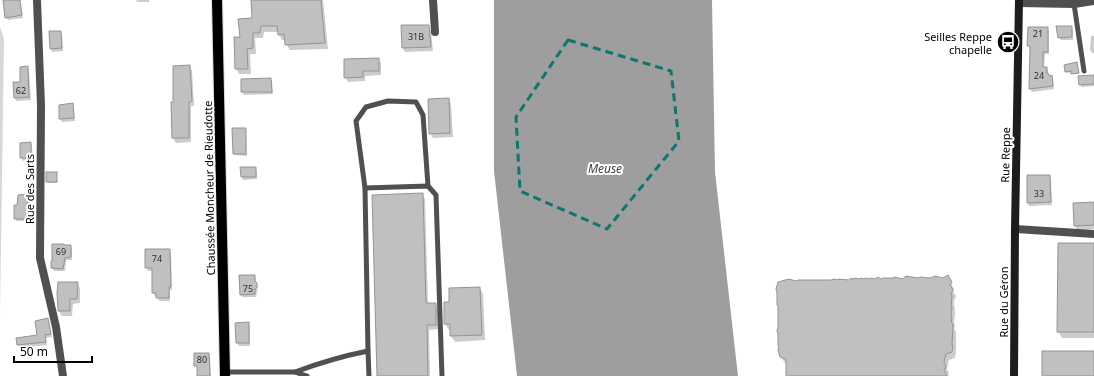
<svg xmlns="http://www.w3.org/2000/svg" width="1094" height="376" viewBox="0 0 1094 376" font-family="'Noto Sans',sans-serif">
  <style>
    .green { fill: #d7d7d7 }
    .water { fill: #9e9e9e }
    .shadow { fill: #0003 }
    .building { fill: #c0c0c0; stroke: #949494 }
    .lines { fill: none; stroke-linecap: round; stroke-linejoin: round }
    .primary-casing { stroke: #dbdbdb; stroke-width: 12 }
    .service { stroke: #505050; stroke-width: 5 }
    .minor { stroke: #505050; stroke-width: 8 }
    .secondary { stroke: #1d1d1d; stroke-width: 8 }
    .primary { stroke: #000; stroke-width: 10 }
    .marked { fill: none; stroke: #0f766e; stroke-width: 3; stroke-dasharray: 8 5; stroke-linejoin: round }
    .labels { text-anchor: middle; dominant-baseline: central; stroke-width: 4; stroke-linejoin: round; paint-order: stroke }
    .number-label { font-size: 9px; fill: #303030 }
    .poi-label { font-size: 11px; fill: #000; stroke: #fff; text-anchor: end }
    .street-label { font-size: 11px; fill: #000; stroke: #fff }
    .water-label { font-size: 12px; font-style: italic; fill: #3f3f3f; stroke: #fff }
  </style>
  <rect width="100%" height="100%" fill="#fff"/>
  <path class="green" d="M 0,27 L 4,39 L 0,315 Z"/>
  <path class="water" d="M 494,0 L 712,0 L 715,172 L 738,376 L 517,376 L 494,171 Z"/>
  <g class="shadow">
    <path d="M 4,0 L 20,0 L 23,18 L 8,20 L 6,17 Z"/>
    <path d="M 136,0 L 149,0 L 149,2 L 137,2 Z"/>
    <path d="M 252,0 L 323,0 L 328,49 L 290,50 L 286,44 L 286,40 L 282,40 L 279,35 L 279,32 L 264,32 L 263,38 L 255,38 L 256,54 L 250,54 L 251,74 L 239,74 L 236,68 L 241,38 L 253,19 Z"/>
    <path d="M 428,26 L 431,31 L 433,51 L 405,52 L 403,48 Z"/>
    <path d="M 1071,27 L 1073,30 L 1073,40 L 1061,40 L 1059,37 Z"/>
    <path d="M 1047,28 L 1049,31 L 1049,54 L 1045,54 L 1044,68 L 1047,68 L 1048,71 L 1048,74 L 1049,76 L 1051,76 L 1053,79 L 1054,89 L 1032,92 L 1030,89 L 1031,49 L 1028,46 Z"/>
    <path d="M 60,32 L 62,35 L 63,51 L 52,52 L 51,49 Z"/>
    <path d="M 1091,36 L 1094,36 L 1094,53 L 1092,53 L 1090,50 Z"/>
    <path d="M 378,59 L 381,63 L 381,75 L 365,76 L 365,81 L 348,82 L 345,77 Z"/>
    <path d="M 1077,64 L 1079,74 L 1073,74 L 1072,72 L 1067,73 L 1066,72 Z"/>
    <path d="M 190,66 L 192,71 L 194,106 L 191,106 L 191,142 L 176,143 L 173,138 L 172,103 L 174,102 Z"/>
    <path d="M 27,67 L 29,70 L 31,100 L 16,101 L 15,98 Z"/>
    <path d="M 1094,76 L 1094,86 L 1082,87 L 1080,84 Z"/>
    <path d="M 271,79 L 272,82 L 273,94 L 244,95 L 242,92 L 242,80 Z"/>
    <path d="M 449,99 L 451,104 L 453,137 L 433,138 L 430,133 Z"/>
    <path d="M 73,104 L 74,107 L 75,121 L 62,122 L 60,119 Z"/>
    <path d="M 245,129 L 246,130 L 247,156 L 235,155 L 234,154 Z"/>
    <path d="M 31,143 L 32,146 L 33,160 L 23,161 L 21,158 Z"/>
    <path d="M 255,168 L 257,171 L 257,179 L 243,180 L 242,177 Z"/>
    <path d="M 47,173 L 56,173 L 57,183 L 48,183 Z"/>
    <path d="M 1050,176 L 1051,179 L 1052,205 L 1029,206 L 1028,203 Z"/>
    <path d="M 422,194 L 425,199 L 428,304 L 435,304 L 438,308 L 438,329 L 429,330 L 430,376 L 378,376 Z"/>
    <path d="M 28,195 L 29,197 L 29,221 L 17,221 L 15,219 L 18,206 Z"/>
    <path d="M 1094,203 L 1094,229 L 1077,230 L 1075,226 Z"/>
    <path d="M 1094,244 L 1094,338 L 1062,338 L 1058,331 Z"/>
    <path d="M 71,246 L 72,249 L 72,260 L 66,260 L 65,271 L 54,271 L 52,268 Z"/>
    <path d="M 169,250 L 171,253 L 172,290 L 170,290 L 170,301 L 159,301 L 157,296 L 155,296 L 153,293 L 153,271 L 148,271 L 146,268 Z"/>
    <path d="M 254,276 L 256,279 L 256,284 L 258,287 L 256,297 L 242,297 L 241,294 Z"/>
    <path d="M 948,277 L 954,289 L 953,292 L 956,296 L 954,301 L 955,314 L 954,323 L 955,326 L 954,329 L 956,332 L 956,352 L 955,358 L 949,360 L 947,369 L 949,373 L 948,376 L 787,376 L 787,364 L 785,363 L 781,357 L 796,282 L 943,279 Z"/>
    <path d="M 77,283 L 80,288 L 80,303 L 73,304 L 72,316 L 62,316 L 59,311 L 58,293 Z"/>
    <path d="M 480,288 L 483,294 L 485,340 L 455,342 L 451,336 L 451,330 L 449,330 L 445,324 L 450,303 Z"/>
    <path d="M 48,319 L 49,322 L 52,337 L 46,338 L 47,345 L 20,348 L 18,345 L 38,336 Z"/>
    <path d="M 248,323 L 250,326 L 250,346 L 239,346 L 237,343 Z"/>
    <path d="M 209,354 L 210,356 L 211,376 L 198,376 L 198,368 L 195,365 Z"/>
  </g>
  <g class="building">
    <path d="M 3,0 L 20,0 L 22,15 L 5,18 Z"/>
    <path d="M 251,0 L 321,0 L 325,43 L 285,45 L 284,34 L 278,35 L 277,26 L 261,26 L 260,33 L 253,33 L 253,48 L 247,49 L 248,69 L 235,69 L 234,37 L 240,37 L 238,19 L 252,18 Z"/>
    <path d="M 401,25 L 429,25 L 431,47 L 402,48 Z"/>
    <path d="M 1056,26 L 1072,26 L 1072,37 L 1058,38 Z"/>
    <path d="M 1028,27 L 1048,27 L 1048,52 L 1043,52 L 1043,67 L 1047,67 L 1047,73 L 1048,73 L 1049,76 L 1052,75 L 1053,86 L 1029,89 L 1030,46 L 1027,46 Z"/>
    <path d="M 49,31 L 61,31 L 62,48 L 50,49 Z"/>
    <path d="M 379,58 L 379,71 L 363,71 L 363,77 L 344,78 L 344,59 Z"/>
    <path d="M 1077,62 L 1079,73 L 1071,74 L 1071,71 L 1065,72 L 1064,65 Z"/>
    <path d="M 190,65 L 192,101 L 189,102 L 189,138 L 172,138 L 171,102 L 173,102 L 173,66 Z"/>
    <path d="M 28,66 L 29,97 L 14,98 L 13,82 L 20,82 L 20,67 Z"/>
    <path d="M 1094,75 L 1094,84 L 1079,85 L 1078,76 Z"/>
    <path d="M 271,78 L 272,92 L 241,92 L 241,79 Z"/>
    <path d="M 449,98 L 450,133 L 429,134 L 428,99 Z"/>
    <path d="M 73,103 L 74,118 L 59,119 L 59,105 Z"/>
    <path d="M 232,128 L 246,128 L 246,154 L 233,154 Z"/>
    <path d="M 31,142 L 31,158 L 20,158 L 20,143 Z"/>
    <path d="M 240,167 L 256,167 L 256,177 L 241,177 Z"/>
    <rect x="46" y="172" width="11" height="10"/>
    <path d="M 1027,175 L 1050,175 L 1051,202 L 1027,203 Z"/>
    <path d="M 423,193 L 426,303 L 436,303 L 436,325 L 427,325 L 428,376 L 377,376 L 372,195 Z"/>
    <path d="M 28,194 L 28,219 L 14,219 L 14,205 L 17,205 L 18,195 Z"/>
    <path d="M 1094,202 L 1094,225 L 1074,226 L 1073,203 Z"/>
    <path d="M 1058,243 L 1094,243 L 1094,332 L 1057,332 Z"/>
    <path d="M 52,244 L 64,244 L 65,245 L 71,245 L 71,257 L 65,258 L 63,269 L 51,268 L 51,261 L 52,261 Z"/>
    <path d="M 145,249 L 170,249 L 171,287 L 169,287 L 169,298 L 156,298 L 156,293 L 152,293 L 152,268 L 145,268 Z"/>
    <path d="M 239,275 L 255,275 L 255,281 L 257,283 L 257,287 L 255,289 L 255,294 L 240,295 Z"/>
    <path d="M 948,275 L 952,282 L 950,285 L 953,290 L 951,294 L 952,296 L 951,307 L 952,307 L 951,316 L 952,319 L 951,322 L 953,324 L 952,345 L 953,345 L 952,352 L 946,354 L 944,362 L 946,366 L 944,370 L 947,376 L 786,376 L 786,359 L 780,357 L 778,350 L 779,347 L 778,346 L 778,334 L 777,331 L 778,327 L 778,306 L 777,305 L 777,293 L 776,289 L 778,282 L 789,279 L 796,281 L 798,280 L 831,280 L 834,279 L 837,280 L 838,279 L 849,280 L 851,278 L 853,279 L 856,278 L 859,279 L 862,278 L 864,279 L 866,278 L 869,279 L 871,278 L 875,279 L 878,277 L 881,279 L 883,278 L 894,278 L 894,277 L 903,279 L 906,276 L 918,278 L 920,277 L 930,278 L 935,276 L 943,278 Z"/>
    <path d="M 58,282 L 78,282 L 77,299 L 70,299 L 70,311 L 58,311 L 57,293 Z"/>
    <path d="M 480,287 L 482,335 L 450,336 L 450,324 L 444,324 L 444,302 L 449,302 L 449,288 Z"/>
    <path d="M 48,318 L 51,334 L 45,335 L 46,342 L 17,345 L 16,338 L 37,335 L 35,321 Z"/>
    <path d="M 249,322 L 249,343 L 236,343 L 235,323 Z"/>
    <rect x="1042" y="351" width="52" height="25"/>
    <path d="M 194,353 L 209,353 L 210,376 L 197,376 L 197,366 L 194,366 Z"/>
  </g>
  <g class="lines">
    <g class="primary-casing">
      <path id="primary" d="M 217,0 L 225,376"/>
    </g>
    <g class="service">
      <path d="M 1074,4 L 1084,71"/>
      <path d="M 365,188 L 356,121 L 366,107 L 388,101 L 416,102 L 423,115 L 428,186"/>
      <path d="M 368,351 L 365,188 L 428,186 L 436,195 L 442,376"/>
      <path d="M 225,372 L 295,372 L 307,376"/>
      <path d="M 295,372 C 319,363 343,356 368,351 L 369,376"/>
    </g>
    <g class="minor">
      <path d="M 37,0 L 41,105 L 40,258 L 56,327 L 63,376"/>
      <path d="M 433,0 L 435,32"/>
      <path d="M 1019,3 L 1074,4 L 1094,1"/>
      <path d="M 1015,229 L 1094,234"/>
    </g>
    <path class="secondary" d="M 1014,376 L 1015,229 L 1019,0"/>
    <use href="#primary" class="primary"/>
  </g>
  <path class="marked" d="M 568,40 L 671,71 L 679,141 L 607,229 L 520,191 L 516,117 Z"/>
  <defs>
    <g id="bus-disc" transform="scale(1.15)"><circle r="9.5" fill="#000" stroke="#fff"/><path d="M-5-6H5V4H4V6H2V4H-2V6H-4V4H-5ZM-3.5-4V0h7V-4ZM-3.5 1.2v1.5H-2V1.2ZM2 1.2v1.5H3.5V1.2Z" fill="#fff"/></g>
  </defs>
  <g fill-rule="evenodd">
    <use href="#bus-disc" x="1008" y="42"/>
  </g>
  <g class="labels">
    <g class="number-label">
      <text x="1038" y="33">21</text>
      <text x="416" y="36">31B</text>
      <text x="1039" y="75">24</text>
      <text x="21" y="90">62</text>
      <text x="1039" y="193">33</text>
      <text x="61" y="251">69</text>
      <text x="157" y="258">74</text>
      <text x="248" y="288">75</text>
      <text x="202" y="359">80</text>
    </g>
    <g class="poi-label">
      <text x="992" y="36">Seilles Reppe<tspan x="992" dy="13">chapelle</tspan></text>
    </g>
    <g class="street-label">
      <text transform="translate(1005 155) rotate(-89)">Rue Reppe</text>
      <text transform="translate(209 188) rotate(-91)">Chaussée Moncheur de Rieudotte</text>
      <text transform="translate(29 189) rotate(-90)">Rue des Sarts</text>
      <text transform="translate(1003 302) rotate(-90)">Rue du Géron</text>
    </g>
    <g class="water-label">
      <text x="605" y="168">Meuse</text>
    </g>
  </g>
  <path d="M14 356v6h78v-6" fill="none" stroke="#000000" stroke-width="2"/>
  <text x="20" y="356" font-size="12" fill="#000000" stroke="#ffffff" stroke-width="3" paint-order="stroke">50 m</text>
</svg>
